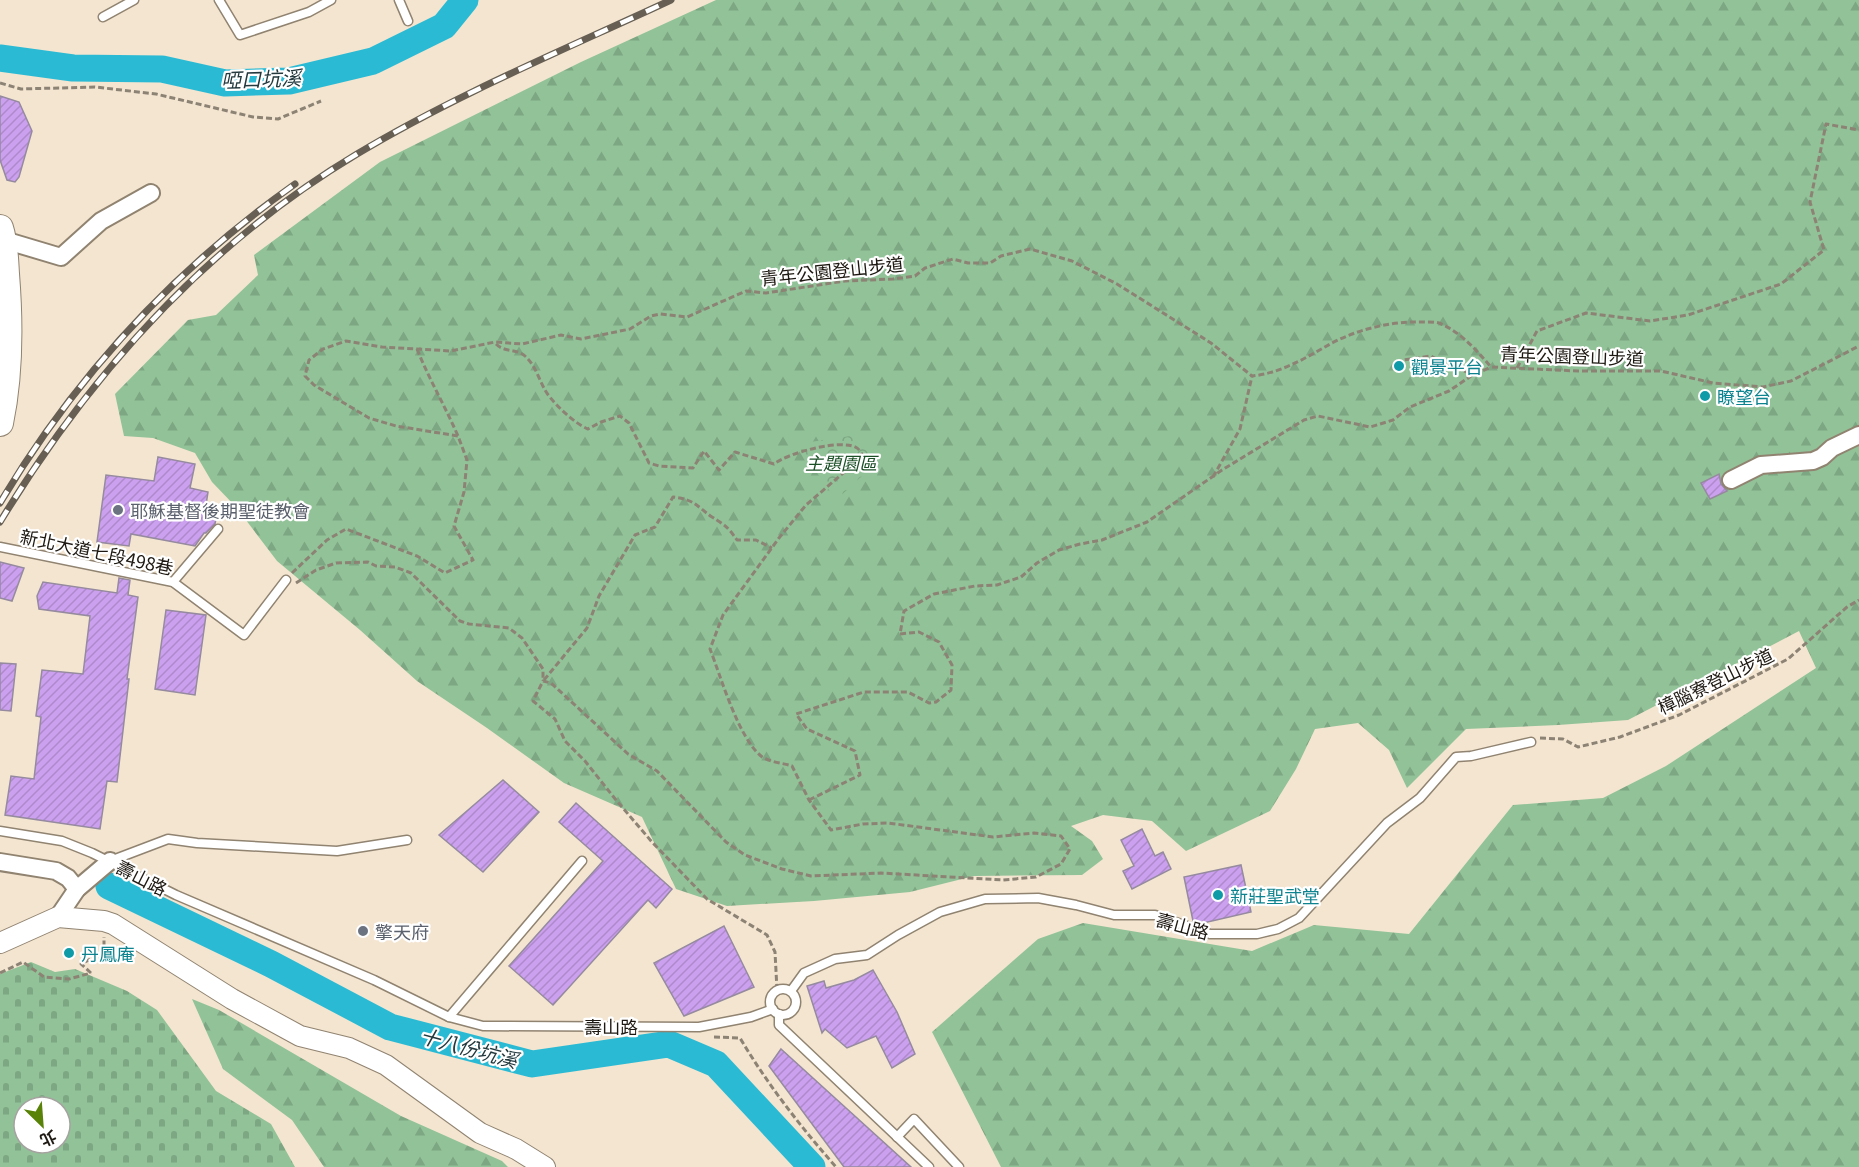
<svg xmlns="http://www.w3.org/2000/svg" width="1859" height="1167" viewBox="0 0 1859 1167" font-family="Georgia,'Noto Sans TC',serif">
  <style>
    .forest { fill: url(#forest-firs) }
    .cemetery { fill: url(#cemetery-stones); fill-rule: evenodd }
    .park { fill: url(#park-crowns) }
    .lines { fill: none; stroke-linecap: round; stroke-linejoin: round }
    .river { stroke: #2bbad4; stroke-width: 27 }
    .building { fill: url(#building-hatch); stroke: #958a9e; stroke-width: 1.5 }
    .service-casing { stroke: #908370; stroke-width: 11 }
    .minor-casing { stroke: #908370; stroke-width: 20 }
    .tertiary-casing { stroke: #908370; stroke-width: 22 }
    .primary-casing { stroke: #908370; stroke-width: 28 }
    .path { stroke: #8d8375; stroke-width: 3; stroke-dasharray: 6 3; stroke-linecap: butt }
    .service { stroke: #fff; stroke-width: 8 }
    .minor { stroke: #fff; stroke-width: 16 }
    .tertiary { stroke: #fff; stroke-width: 20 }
    .primary { stroke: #fff; stroke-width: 26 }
    .rail-casing { stroke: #675f53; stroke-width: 7 }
    .rail { stroke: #fff; stroke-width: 4.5; stroke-dasharray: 14; stroke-linecap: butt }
    .culture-dot { fill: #0f9aa8; stroke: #fff; stroke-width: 2 }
    .worship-dot { fill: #6b7280; stroke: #fff; stroke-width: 2 }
    .labels { text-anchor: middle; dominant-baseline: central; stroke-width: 4.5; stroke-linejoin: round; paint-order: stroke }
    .street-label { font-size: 18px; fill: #1d1811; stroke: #fff }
    .culture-label { font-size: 18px; fill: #0d838f; stroke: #fff; text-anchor: start }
    .park-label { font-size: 18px; font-style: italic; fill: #1b5027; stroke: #fff }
    .worship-label { font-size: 18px; fill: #5b616d; stroke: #fff; text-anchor: start }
    .water-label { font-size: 20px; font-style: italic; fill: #23393e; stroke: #fff }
  </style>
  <defs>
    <pattern id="forest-firs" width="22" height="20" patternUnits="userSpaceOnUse" patternTransform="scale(1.5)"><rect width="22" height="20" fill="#92c298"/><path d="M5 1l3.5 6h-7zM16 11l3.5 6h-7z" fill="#7da682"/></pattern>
    <pattern id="cemetery-stones" width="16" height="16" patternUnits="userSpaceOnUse" patternTransform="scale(1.5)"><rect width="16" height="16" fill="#92c298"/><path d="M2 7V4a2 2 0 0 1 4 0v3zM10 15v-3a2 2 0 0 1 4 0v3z" fill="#7da682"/></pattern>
    <pattern id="park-crowns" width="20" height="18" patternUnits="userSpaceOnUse" patternTransform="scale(1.5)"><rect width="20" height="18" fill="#92c298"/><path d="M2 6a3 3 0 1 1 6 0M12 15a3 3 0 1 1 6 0" fill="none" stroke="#7da682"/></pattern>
    <pattern id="building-hatch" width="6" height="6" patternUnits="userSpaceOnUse" patternTransform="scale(1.5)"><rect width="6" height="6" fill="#cba0ef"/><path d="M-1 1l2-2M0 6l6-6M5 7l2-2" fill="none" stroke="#ae89cc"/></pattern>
  </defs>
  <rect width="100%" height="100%" fill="#f3e5d0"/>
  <g class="forest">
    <path d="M 716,0 L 1859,0 L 1859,1167 L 1001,1167 L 932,1032 L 1038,939 L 1083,923 L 1252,951 L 1314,925 L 1409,934 L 1513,805 L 1603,798 L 1666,766 L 1816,668 L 1799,631 L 1628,720 L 1558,725 L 1466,729 L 1407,788 L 1389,750 L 1358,723 L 1315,729 L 1296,769 L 1270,811 L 1186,851 L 1152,821 L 1103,815 L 1071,826 L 1092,841 L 1103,859 L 1082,875 L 974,876 L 910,892 L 814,901 L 727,906 L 676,889 L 642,817 L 564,783 L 487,728 L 417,681 L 360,630 L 277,561 L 236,507 L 212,482 L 195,453 L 153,438 L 124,436 L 115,394 L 188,320 L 216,315 L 258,275 L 254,255 L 380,162 L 581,62 Z"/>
    <path d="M 192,999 L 219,1010 L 401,1116 L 502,1161 L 508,1167 L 324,1167 L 292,1120 L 223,1069 Z"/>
  </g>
  <path class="cemetery" d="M 31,962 L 55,972 L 75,969 L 127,991 L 157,1010 L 216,1091 L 271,1124 L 295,1167 L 0,1167 L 0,974 ZM 24,1107 L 60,1107 L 60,1143 L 24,1143 Z"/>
  <path class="park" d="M 857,435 L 876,463 L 836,500 L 797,444 Z"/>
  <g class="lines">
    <g class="river">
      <path d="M 0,58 L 73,68 L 162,69 L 225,83 L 289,81 L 373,61 L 444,26 L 465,0"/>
      <path d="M 109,886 L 271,964 L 390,1027 L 532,1064 L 669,1044 L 716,1064 L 812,1167"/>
    </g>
  </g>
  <g class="building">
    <path d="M 0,96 L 19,102 L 32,131 L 19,177 L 15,182 L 7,180 L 0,160 Z"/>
    <path d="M 158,457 L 195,464 L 190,488 L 208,492 L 205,511 L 217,513 L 215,524 L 206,533 L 204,533 L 195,546 L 131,534 L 129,546 L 97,542 L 106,475 L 154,481 Z"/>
    <path d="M 1719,474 L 1721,484 L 1727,491 L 1710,499 L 1701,483 Z"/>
    <path d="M 0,562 L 24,568 L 12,601 L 0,598 Z"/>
    <path d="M 119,578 L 130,580 L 128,595 L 138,597 L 127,679 L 129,679 L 117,782 L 107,781 L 100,829 L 5,815 L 11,776 L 34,779 L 41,717 L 36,716 L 42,670 L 83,674 L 90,616 L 39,609 L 37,596 L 43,582 L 117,593 Z"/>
    <path d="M 166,610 L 206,615 L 195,695 L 155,689 Z"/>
    <path d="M 0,663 L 16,664 L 11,711 L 0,710 Z"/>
    <path d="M 503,780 L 539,812 L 483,872 L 439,835 Z"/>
    <path d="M 576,803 L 672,889 L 656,908 L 648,900 L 553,1005 L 509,966 L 603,861 L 559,822 Z"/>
    <path d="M 1142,829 L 1155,856 L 1163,852 L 1171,869 L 1132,889 L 1123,871 L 1134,866 L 1121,840 Z"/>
    <path d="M 1241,865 L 1251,912 L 1199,924 L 1193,921 L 1184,877 Z"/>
    <path d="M 724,926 L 754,987 L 684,1016 L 654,963 Z"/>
    <path d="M 873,970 L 897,1012 L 915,1054 L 892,1068 L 876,1036 L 847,1048 L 825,1029 L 822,1033 L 807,986 L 824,981 L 826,988 L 854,980 Z"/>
    <path d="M 781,1049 L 911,1167 L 844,1167 L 769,1066 Z"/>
  </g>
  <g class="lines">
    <g class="service-casing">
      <g id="service">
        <path d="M 219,0 L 240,35 L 309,12 L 331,0"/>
        <path d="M 399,0 L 408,21"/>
        <path d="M 103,17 L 134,0"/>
        <path d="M 0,547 L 173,582 L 244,635 L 286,580"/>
        <path d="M 173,582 L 218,529"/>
        <path d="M 0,831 L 62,841 L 92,853 L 176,895 L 374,980 L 449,1017 L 483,1026 L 699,1027 L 751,1017 L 773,1009"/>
        <path d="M 110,861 L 168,839 L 197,843 L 337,851 L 407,840"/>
        <circle cx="783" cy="1002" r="13"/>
        <path d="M 791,991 L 804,973 L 835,959 L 867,955 L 898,935 L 940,912 L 985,899 L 1038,898 L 1076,905 L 1114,915 L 1155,915 L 1210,934 L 1257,934 L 1278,929 L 1299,918 L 1387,823 L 1420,798 L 1456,757 L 1471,756 L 1531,742"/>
        <path d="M 779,1014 L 779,1025 L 929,1167"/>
        <path d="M 449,1017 L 582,861"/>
        <path d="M 897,1137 L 914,1119 L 959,1167"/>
      </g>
    </g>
    <g class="minor-casing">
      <g id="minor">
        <path d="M 4,240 L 61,257 L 101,221 L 151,193"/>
        <path d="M 1731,480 L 1761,465 L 1813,461 L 1822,457 L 1832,448 L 1859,435"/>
        <path d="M 0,862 L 56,871 L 68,878 L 77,889"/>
        <path d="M 58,917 L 77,889 L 110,861"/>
      </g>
    </g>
    <g class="tertiary-casing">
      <path id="tertiary" d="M 0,943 L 58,917 L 104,921 L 113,924 L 232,999 L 300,1036 L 349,1048 L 386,1065 L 480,1133 L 516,1149 L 545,1167"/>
    </g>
    <g class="primary-casing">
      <path id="primary" d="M 0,228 C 5,243 5,259 6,274 C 10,324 10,375 0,423"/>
    </g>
    <g class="path">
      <path d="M 0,83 L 21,89 L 95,87 L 156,94 L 253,117 L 278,119 L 321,101"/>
      <path d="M 496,344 C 505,353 516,348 525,356 C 535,365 538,377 544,388 C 550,401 575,424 588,429 L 601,422 L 620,416 L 629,423 L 649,463 L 659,466 L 693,468 L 704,451 L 719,470 L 735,452 L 774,464 C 788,453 842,438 857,448 C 859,449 862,454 863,456 L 806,505 L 779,538 L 723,615 L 710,649 C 721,677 738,737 761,756 C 768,762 783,763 792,766 L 809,800 L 831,830 L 863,824 L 888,823 L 993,837 L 1034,833 L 1061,836 L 1070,849 L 1061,864 L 1036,877 L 1003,880 L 881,873 L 811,876 L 782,869 L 745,855 L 726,842 L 657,771 L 628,754 L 551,683 L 543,681 L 533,701 L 555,719 L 565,741 L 585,761 L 616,800 L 652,842 L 707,899 L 767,935 L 775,952 L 777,990"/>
      <path d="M 417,349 C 429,379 445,406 458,436"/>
      <path d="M 1399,366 L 1403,360 L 1431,356 L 1446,365 L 1473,374"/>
      <path d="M 1517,368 L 1537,331 L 1586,313 L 1650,321 L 1688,315 L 1781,284 L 1824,250 L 1810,202 L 1826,124 L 1859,130"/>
      <path d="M 1213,477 L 1240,429 L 1252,376"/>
      <path d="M 292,573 L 327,540 L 346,529 L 417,556 L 445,573 L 473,560 L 454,526 L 464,492 L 467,460 L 458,436 L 396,426 L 369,418 L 314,385 L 305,376 L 309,360 L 323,349 L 346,341 L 382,347 L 451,351 L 495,342 L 522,344 L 561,335 L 581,339 L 630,329 L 651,316 L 660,314 L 687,317 L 746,291 L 766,293 L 845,281 L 893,279 L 915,276 L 925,268 L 953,259 L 968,263 L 990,263 L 1001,256 L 1030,249 L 1072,261 L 1117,284 L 1211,343 L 1252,376 C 1282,373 1307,357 1332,343 C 1361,328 1393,321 1425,322 C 1430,322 1435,322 1439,323 C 1461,332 1476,350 1491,367 L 1578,371 L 1661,371 L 1713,383 L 1763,387 L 1791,381 L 1859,346"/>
      <path d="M 296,583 L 316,570 L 336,563 L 368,562 L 376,566 L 395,567 L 411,573 L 460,621 L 469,624 L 509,628 L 522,638 L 543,669 L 543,681"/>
      <path d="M 544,680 L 587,628 L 599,596 L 635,535 L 655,527 L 673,497 C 696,500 696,506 712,517 C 726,526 727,526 737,540 L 756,540 L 772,548"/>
      <path d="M 1540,738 L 1563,739 L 1578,747 L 1620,737 L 1679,715 L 1788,659 L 1847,607 L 1859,600"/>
      <path d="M 809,800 L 860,775 L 855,751 L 807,729 L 796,714 L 864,692 L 908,692 L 929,703 L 936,702 L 951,690 L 952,665 L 939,642 L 919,632 L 900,634 L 904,611 L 934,594 L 975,586 L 997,585 L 1021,577 L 1037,563 L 1059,550 L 1080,544 L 1102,540 L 1147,522 L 1222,470 L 1304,420 L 1318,416 L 1370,427 L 1393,420 L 1410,407 L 1449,391 L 1471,376 L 1491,367"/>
      <path d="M 0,973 L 23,962 L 44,977 L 69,979 L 91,973"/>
      <path d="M 91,973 L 81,964 L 104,952 L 104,937"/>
      <path d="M 714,1037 L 740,1038 C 768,1085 800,1126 836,1167"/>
    </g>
    <use href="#service" class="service"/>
    <use href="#minor" class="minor"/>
    <use href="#tertiary" class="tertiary"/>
    <use href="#primary" class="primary"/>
    <g class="rail-casing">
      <g id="rail">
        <path d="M 0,503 C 75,377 175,269 295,184"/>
        <path d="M 0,522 C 90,374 208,243 357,154 C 457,94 566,49 671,0"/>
      </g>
    </g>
    <use href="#rail" class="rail"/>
  </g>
  <g class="culture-dot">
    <circle cx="1399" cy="366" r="6"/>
    <circle cx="1705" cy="396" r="6"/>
    <circle cx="1218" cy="895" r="6"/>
    <circle cx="69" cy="953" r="6"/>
  </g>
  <g class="worship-dot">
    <circle cx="118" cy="510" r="6"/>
    <circle cx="363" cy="931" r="6"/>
  </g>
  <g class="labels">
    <g class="street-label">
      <text transform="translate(832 270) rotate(-6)">青年公園登山步道</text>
      <text transform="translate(1572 355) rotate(2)">青年公園登山步道</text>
      <text transform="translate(97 551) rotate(12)">新北大道七段498巷</text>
      <text transform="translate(1715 680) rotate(-26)">樟腦寮登山步道</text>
      <text transform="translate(142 877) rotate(27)">壽山路</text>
      <text transform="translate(1183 925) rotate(15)">壽山路</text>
      <text x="611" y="1026">壽山路</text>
    </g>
    <g class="culture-label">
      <text x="1411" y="366">觀景平台</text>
      <text x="1717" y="396">瞭望台</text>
      <text x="1230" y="895">新莊聖武堂</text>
      <text x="81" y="953">丹鳳庵</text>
    </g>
    <g class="park-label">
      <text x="841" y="462">主題園區</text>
    </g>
    <g class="worship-label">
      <text x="130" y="510">耶穌基督後期聖徒教會</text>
      <text x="375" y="931">擎天府</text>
    </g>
    <g class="water-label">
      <text transform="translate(261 78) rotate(-2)">啞口坑溪</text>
      <text transform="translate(469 1047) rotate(15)">十八份坑溪</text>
    </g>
  </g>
  <g transform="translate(42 1125) rotate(155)"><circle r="28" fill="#ffffff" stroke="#a5a3a0" stroke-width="1.5"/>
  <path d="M0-4.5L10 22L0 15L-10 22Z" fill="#598208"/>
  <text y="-9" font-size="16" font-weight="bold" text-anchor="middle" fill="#1d1811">北</text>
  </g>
</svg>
